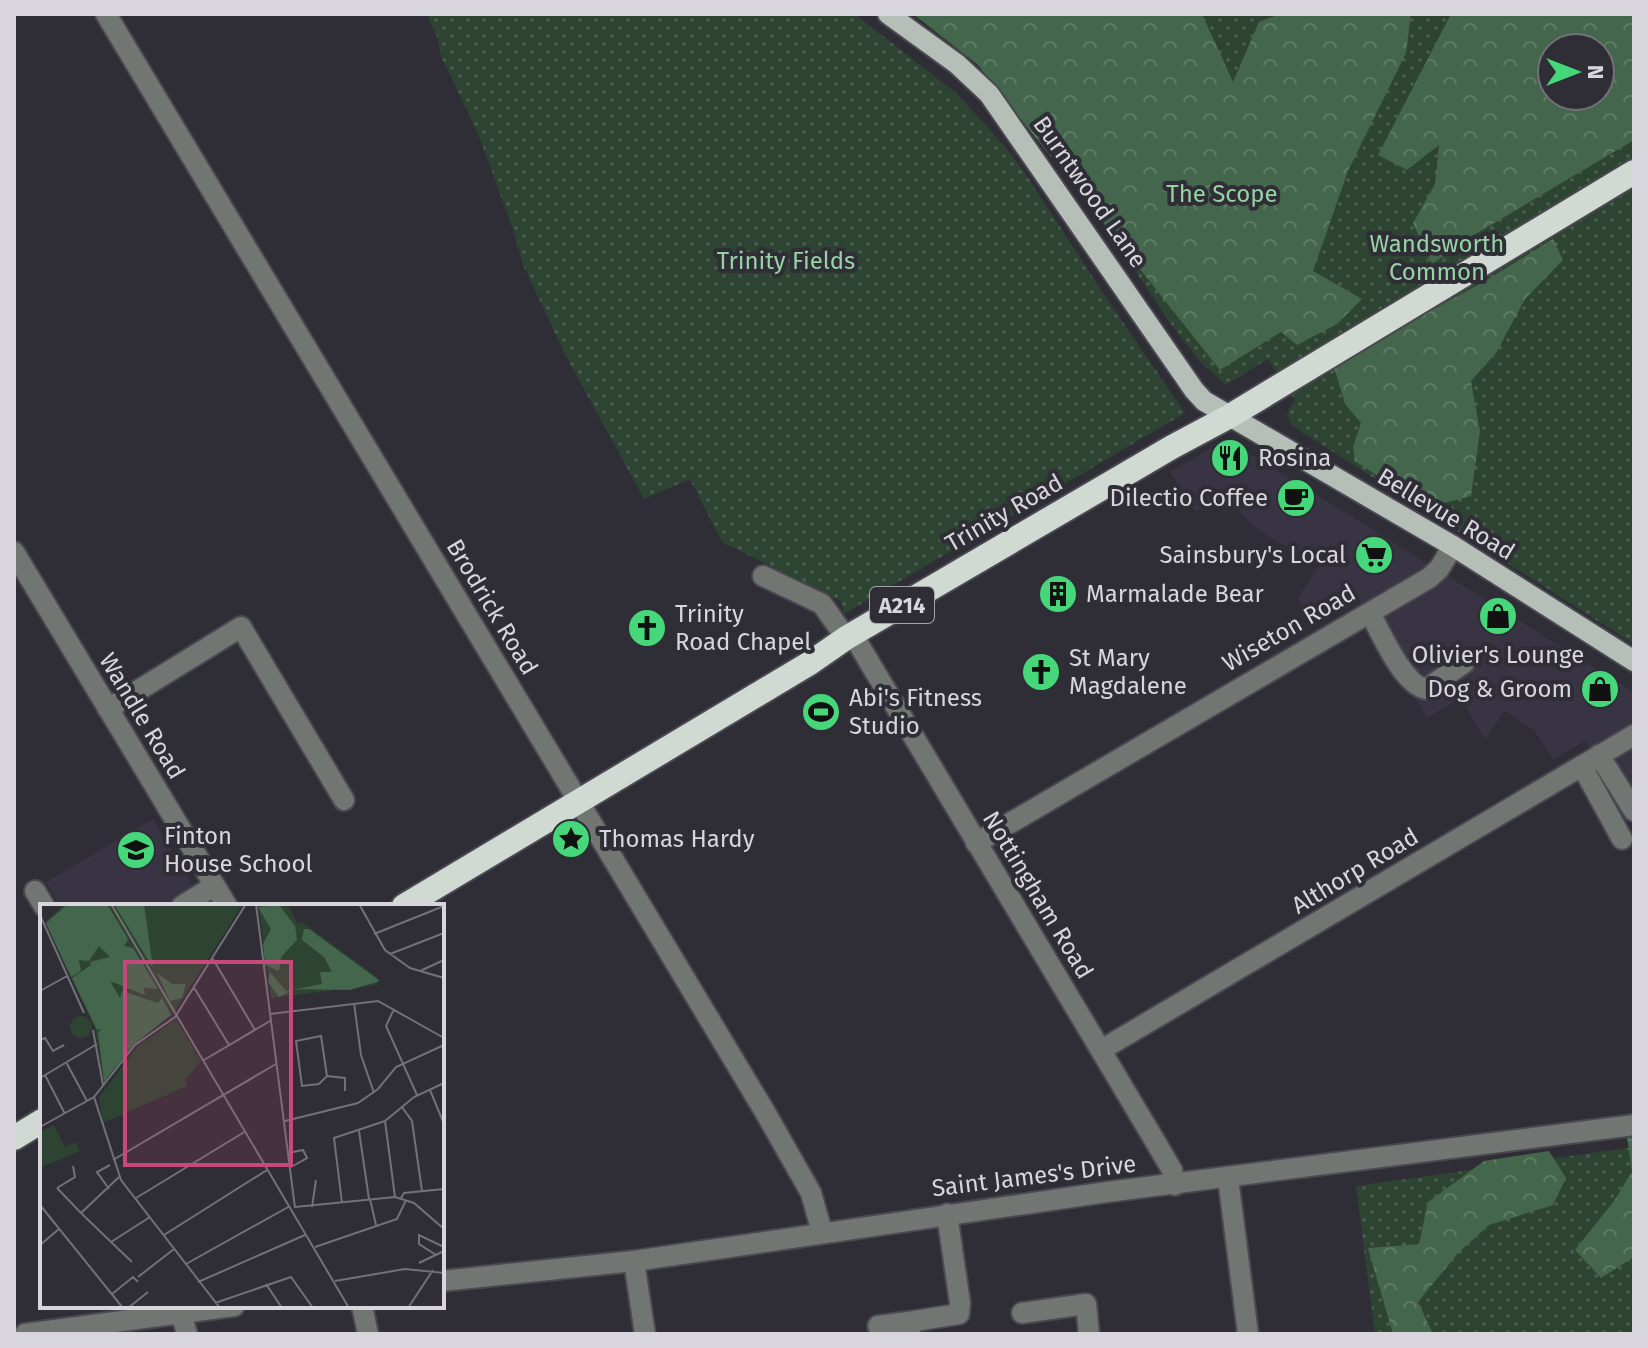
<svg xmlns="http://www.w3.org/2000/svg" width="1648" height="1348" viewBox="0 0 1648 1348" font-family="'Fira Sans',sans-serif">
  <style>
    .built { fill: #383443 }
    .grass { fill: url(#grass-dots); fill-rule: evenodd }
    .forest { fill: url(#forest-crowns); fill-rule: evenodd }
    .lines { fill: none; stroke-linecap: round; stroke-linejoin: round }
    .minor-casing { stroke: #4a4851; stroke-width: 24 }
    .major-casing { stroke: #4a4851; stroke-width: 24 }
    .highway-casing { stroke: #4a4851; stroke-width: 28 }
    .minor { stroke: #727673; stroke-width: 20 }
    .major { stroke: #b5beb7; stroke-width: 20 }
    .highway { stroke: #d0dad2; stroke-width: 24 }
    .labels { text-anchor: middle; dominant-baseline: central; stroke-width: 8; stroke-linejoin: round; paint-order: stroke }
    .shield { fill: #2f2d36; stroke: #a5a3aa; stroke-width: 2 }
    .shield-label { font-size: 22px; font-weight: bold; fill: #d8d6dc }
    .street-label { font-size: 24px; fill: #d8d6dc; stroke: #2f2d36 }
    .park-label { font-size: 24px; fill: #97d2a5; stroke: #2f2d36 }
    .poi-label { font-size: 24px; fill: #d8d6dc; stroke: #2f2d36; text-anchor: start }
    .inset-road { fill: none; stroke: #737178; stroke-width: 2 }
    .view { fill: #c8487b; fill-opacity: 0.15; stroke: #c8487b; stroke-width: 4 }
    .inset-edge { fill: none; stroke: #d8d6dc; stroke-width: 4 }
  </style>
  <defs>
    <pattern id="grass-dots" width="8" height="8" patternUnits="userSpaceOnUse" patternTransform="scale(2)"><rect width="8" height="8" fill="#2e4433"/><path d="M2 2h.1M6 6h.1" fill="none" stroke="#4c5e50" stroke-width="1.8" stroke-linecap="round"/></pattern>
    <pattern id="forest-crowns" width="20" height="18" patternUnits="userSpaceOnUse" patternTransform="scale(2)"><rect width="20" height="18" fill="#44664c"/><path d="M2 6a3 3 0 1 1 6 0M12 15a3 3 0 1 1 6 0" fill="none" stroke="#5e7b65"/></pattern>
  </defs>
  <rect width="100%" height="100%" fill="#2f2d36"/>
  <g class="built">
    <path d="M 1227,439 L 1634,692 L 1634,820 L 1585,741 L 1553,760 L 1535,731 L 1504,711 L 1485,739 L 1460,698 L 1427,718 L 1357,596 L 1312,622 L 1298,599 L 1322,560 L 1283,545 L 1253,526 L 1233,505 L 1194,511 L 1170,472 Z"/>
    <path d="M 153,819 L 205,906 L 60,906 L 46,882 Z"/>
  </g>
  <g class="grass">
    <path d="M 427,14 L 855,14 L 957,94 L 1002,143 L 1025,173 L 1103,293 L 1185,413 L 844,614 L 841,601 L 722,542 L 690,479 L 644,499 L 566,356 L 523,265 L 513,229 L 479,136 L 441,56 L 438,39 Z"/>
    <path d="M 919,14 L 1634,14 L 1634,644 L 1291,425 L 1287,413 L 1295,400 L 1268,359 L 1226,385 L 1201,363 L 1168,320 L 1068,170 L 981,64 ZM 1552,48 L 1600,48 L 1600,96 L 1552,96 Z"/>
    <path d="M 1634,1147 L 1634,1334 L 1375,1334 L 1356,1186 Z"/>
  </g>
  <g class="forest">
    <path d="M 913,14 L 1202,14 L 1233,82 L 1259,22 L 1280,14 L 1411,14 L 1406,53 L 1348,171 L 1313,271 L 1362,299 L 1337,324 L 1297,345 L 1281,332 L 1220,370 L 978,65 Z"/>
    <path d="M 1451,14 L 1634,14 L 1634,140 L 1469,238 L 1432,264 L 1413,223 L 1435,184 L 1439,145 L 1407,170 L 1378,155 ZM 1552,48 L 1600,48 L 1600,96 L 1552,96 Z"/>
    <path d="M 1553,239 L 1563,260 L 1525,299 L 1496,353 L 1471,381 L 1480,431 L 1471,496 L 1426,508 L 1355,461 L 1353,447 L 1361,423 L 1345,404 L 1333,364 L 1485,281 Z"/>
    <path d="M 1634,1136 L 1634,1257 L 1601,1278 L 1575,1250 L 1614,1201 L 1632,1172 L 1627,1137 Z"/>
    <path d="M 1549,1151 L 1566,1178 L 1553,1205 L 1489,1225 L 1458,1253 L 1418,1302 L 1433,1334 L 1393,1334 L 1368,1248 L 1419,1244 L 1428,1202 L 1484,1161 Z"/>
  </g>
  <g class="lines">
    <g class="minor-casing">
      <g id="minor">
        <path d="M 106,14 L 765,1112 L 811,1193 L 822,1232"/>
        <path d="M 14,552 L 227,906"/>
        <path d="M 763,576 L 822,604 L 846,638"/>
        <path d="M 1370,613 C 1381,633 1403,685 1426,689 L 1464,663"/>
        <path d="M 853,635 L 1152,1136 L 1172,1170 L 1175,1185"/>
        <path d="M 108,709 L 241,627 L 344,800"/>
        <path d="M 1599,755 L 1634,811"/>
        <path d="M 1582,766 L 1622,839"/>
        <path d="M 976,843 L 1429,578 L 1439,569 L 1453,546"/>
        <path d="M 35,891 L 44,906"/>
        <path d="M 182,906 L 214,886"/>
        <path d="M 1101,1050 L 1634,735"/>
        <path d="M 1228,1178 L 1248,1334"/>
        <path d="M 634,1261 L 645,1334"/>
        <path d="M 442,1281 L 634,1261 L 1107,1192 L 1634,1125"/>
        <path d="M 362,1306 L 368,1334"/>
        <path d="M 181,1313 L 187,1334"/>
        <path d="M 1022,1313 L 1086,1304 L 1089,1334"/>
        <path d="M 878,1326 L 908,1322"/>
        <path d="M 25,1334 L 234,1306"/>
        <path d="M 910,1334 L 908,1322 L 959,1314 L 960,1303 L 947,1214"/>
      </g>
    </g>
    <g class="major-casing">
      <path id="major" d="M 888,14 L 957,64 L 989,94 L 1194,390 L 1204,401 L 1453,546 L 1634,661"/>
    </g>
    <g class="highway-casing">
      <g id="highway">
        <path d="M 404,906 L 810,663 L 846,638 L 1172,447 L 1230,416 L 1634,172"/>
        <path d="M 14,1138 L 42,1121"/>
      </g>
    </g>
    <use href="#minor" class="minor"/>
    <use href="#major" class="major"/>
    <use href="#highway" class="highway"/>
  </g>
  <defs>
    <g id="restaurant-disc" transform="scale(2)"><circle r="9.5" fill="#45d77a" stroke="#2f2d36"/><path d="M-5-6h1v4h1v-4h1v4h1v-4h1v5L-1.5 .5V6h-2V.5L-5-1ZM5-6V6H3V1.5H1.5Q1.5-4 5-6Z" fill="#111"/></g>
    <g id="cafe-disc" transform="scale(2)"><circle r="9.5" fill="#45d77a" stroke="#2f2d36"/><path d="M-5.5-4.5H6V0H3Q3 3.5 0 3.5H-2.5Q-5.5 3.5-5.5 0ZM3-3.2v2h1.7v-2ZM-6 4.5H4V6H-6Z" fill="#111"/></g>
    <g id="supermarket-disc" transform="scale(2)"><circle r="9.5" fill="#45d77a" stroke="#2f2d36"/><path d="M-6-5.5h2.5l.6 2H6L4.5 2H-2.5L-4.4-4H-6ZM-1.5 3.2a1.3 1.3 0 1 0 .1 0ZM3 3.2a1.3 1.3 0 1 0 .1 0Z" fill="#111"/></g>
    <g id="building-disc" transform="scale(2)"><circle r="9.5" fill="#45d77a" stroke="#2f2d36"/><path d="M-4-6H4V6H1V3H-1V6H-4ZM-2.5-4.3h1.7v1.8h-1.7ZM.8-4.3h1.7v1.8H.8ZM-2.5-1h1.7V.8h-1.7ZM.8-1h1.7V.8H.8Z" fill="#111"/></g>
    <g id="shop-disc" transform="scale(2)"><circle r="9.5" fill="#45d77a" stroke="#2f2d36"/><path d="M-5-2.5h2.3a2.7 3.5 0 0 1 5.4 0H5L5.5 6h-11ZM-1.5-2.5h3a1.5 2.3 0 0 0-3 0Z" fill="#111"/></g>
    <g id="church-disc" transform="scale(2)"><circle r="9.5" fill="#45d77a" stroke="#2f2d36"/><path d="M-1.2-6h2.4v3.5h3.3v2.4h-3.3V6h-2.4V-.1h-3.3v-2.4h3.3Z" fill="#111"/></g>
    <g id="stadium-disc" transform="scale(2)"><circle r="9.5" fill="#45d77a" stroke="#2f2d36"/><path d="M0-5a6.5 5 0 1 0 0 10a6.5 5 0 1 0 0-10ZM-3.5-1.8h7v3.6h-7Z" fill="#111"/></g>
    <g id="sight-disc" transform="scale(2)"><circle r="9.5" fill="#45d77a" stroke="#2f2d36"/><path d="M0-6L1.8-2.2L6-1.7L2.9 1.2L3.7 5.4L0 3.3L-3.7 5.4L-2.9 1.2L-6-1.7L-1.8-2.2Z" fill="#111"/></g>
    <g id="school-disc" transform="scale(2)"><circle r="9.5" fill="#45d77a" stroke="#2f2d36"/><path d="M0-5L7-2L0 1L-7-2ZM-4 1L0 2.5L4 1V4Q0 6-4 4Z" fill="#111"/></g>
  </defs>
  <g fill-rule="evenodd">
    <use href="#restaurant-disc" x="1230" y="458"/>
    <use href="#cafe-disc" x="1296" y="498"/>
    <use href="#supermarket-disc" x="1374" y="555"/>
    <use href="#building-disc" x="1058" y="594"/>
    <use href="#shop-disc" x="1498" y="616"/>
    <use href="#church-disc" x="647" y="628"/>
    <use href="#church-disc" x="1041" y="672"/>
    <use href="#shop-disc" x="1600" y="689"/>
    <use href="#stadium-disc" x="821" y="712"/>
    <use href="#sight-disc" x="571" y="839"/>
    <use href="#school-disc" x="136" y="850"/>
  </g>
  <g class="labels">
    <rect class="shield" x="870" y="587" width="64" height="36" rx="6"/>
    <g class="shield-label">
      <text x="902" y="605">A214</text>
    </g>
    <g class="street-label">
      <text transform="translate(1090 192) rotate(55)">Burntwood Lane</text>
      <text transform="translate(1004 513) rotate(-30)">Trinity Road</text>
      <text transform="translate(1446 514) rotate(31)">Bellevue Road</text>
      <text transform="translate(492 607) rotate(59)">Brodrick Road</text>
      <text transform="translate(1289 628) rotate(-30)">Wiseton Road</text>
      <text transform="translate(142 716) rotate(59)">Wandle Road</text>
      <text transform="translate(1355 871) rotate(-31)">Althorp Road</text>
      <text transform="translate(1038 895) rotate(59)">Nottingham Road</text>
      <text transform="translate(1034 1176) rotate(-7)">Saint James's Drive</text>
    </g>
    <g class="park-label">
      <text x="1222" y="194">The Scope</text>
      <text x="1437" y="244">Wandsworth<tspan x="1437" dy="28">Common</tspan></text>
      <text x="786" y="261">Trinity Fields</text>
    </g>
    <g class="poi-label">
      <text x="1258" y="458">Rosina</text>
      <text x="1268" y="498" text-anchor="end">Dilectio Coffee</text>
      <text x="1346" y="555" text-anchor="end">Sainsbury's Local</text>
      <text x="1086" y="594">Marmalade Bear</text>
      <text x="675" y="614">Trinity<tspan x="675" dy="28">Road Chapel</tspan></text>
      <text x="1498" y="655" text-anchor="middle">Olivier's Lounge</text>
      <text x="1069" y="658">St Mary<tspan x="1069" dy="28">Magdalene</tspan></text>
      <text x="1572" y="689" text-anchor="end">Dog &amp; Groom</text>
      <text x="849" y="698">Abi's Fitness<tspan x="849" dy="28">Studio</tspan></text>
      <text x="164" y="836">Finton<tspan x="164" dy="28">House School</tspan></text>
      <text x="599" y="839">Thomas Hardy</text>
    </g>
  </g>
  <g transform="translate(40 904)">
    <rect width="404" height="404" fill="#2f2d36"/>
    <path d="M 25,0 L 203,0 L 133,110 L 106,130 L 64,177 L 55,125 L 5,18 ZM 218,0 L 247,0 L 258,20 L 262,18 L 337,73 L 337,81 L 231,94 ZM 136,115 L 161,157 L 145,176 L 147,182 L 63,219 L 59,193 L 97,143 Z" fill="#2e4433"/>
    <path d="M 28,0 L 67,0 L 88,35 L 84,42 L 93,44 L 118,85 L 104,84 L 105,91 L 70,77 L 80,94 L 82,87 L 118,99 L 122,94 L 131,111 L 93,141 L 64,178 L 58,128 L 62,125 L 57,126 L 32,74 L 51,61 L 50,58 L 70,53 L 59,42 L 49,57 L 39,56 L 41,67 L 31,73 L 6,19 ZM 74,0 L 104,0 L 113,64 ZM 239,1 L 255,22 L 257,36 L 241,53 L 239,67 L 225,61 L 223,40 L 231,25 L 218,3 ZM 264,25 L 269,25 L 340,77 L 310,86 L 255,85 L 239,93 L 228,78 L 230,68 L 246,87 L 282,80 L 280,68 L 292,68 L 284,53 L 262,36 ZM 117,69 L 132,80 L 146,80 L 142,94 L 130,97 Z" fill="#44664c"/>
    <path d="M30 123a11 11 0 1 1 22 0a11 11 0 1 1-22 0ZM 14,221 L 25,243 L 36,238 L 40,247 L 2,263 L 0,228 Z" fill="#2e4433"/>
    <path class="inset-road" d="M 71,0 L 309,404M 216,0 L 255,304M 319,0 L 345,46 L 370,64 L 404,74M 0,11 L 44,109M 334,30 L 404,2M 350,50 L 404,29M 173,55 L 215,126M 380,67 L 404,56M 153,82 L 189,141M 0,87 L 27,72M 314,99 L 321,151 L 334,189M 354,105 L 346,122 L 377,191M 230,110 L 338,97 L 404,134M 53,126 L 63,181M 281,132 L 287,172 L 279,180 L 262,182 L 256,137 ZM 0,136 L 5,134 L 13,147 L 24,141M 164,156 L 230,117M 26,158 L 47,197M 5,171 L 25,210M 287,172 L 305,174 L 305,187M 0,174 L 57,140M 390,186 L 404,220M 54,193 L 81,276 L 180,404M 362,203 L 372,217 L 382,287M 245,217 L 318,199 L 338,185 L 356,163 L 404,141M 345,217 L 355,293M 403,219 L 404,244M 0,223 L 54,193 L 95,141 L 135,113 L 206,0M 319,227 L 329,295M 248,249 L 263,246 L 267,254 L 251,263M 73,256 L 236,160M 79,273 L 41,309 L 71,338 L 110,313M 17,284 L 41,309M 17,284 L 35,273 L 33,262M 69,285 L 57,268 L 70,261M 96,294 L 206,227M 361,294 L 364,289 L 404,285M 330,295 L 336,321M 302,299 L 294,234 L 345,217 L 374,193 L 404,179M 0,301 L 83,404M 255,303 L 355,293 L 374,299 L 404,325M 272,303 L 276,276M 124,331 L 227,266M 71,338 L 92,358M 0,341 L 19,325M 275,343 L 357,315 L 366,296M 396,351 L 379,340 L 379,331 L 404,343M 379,359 L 404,347M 146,360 L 250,302M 98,373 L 134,345M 295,377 L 365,365 L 404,369M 158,378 L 265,331M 226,380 L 242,404M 72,390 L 93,373 L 98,378M 175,399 L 251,373 L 273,404M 88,404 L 108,388M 368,404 L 393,366"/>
    <path class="view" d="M 85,58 L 251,58 L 251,261 L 85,261 Z"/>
    <rect width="404" height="404" class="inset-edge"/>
  </g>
  <rect width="1648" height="1348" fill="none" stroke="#d8d6dc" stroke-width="32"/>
  <g transform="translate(1576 72) rotate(90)"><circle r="38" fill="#2f2d36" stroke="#737178" stroke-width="2"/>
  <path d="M0-6L14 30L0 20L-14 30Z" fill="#45d77a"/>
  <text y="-12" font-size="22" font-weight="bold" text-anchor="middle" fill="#d8d6dc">N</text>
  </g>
</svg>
